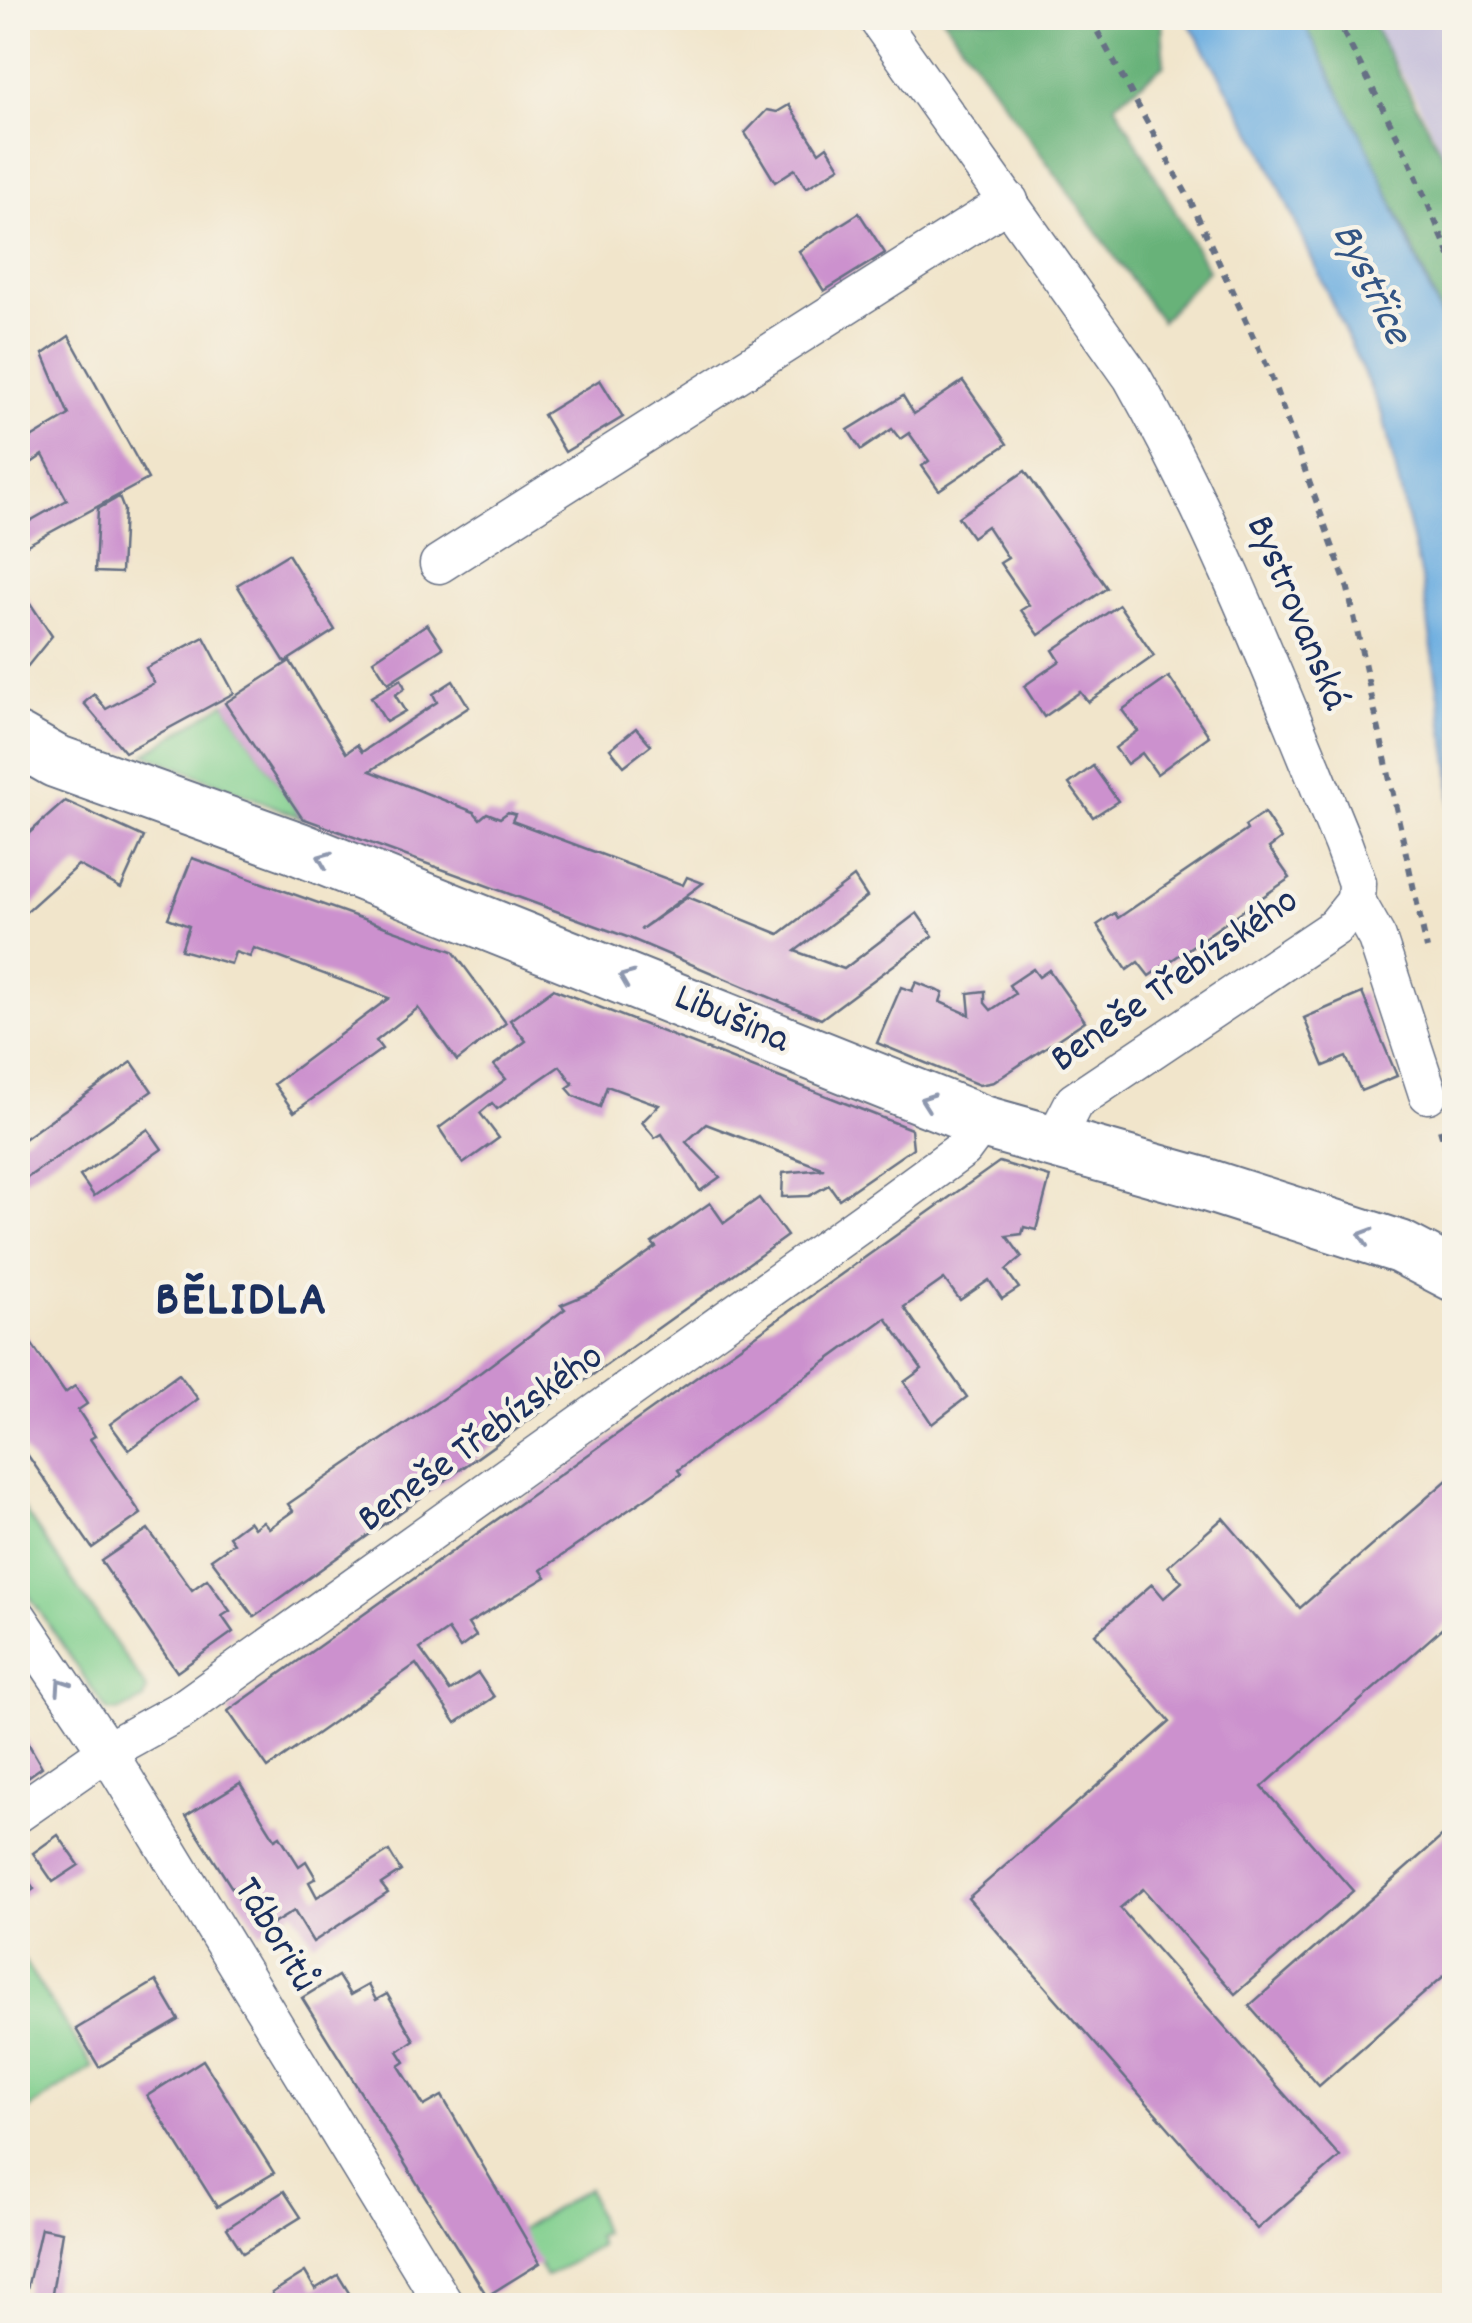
<svg xmlns="http://www.w3.org/2000/svg" width="1472" height="2323" viewBox="0 0 1472 2323" font-family="Dekko,sans-serif">
  <style>
    .industrial { fill: #c6c0da }
    .green { fill: #81cf8e; stroke: #4e7f76; stroke-width: 2.5 }
    .forest { fill: #68b279; stroke: #42706c; stroke-width: 2.5 }
    .water { fill: #6cade0; stroke: #446e9f; stroke-width: 2.5 }
    .building { fill: #cc91ce }
    .lines { fill: none; stroke-linecap: round; stroke-linejoin: round }
    .street-casing { stroke: #666f84; stroke-width: 41 }
    .secondary-casing { stroke: #666f84; stroke-width: 56 }
    .path { stroke: #666f84; stroke-width: 6; stroke-dasharray: 8 8; stroke-linecap: butt }
    .street { stroke: #fff; stroke-width: 38 }
    .secondary { stroke: #fff; stroke-width: 52 }
    .oneway { stroke: #8d97ae }
    .labels { text-anchor: middle; dominant-baseline: central; stroke-width: 9; stroke-linejoin: round; paint-order: stroke }
    .street-label { font-size: 40px; fill: #1b2f5e; stroke: #f7f3e8 }
    .water-label { font-size: 42px; font-style: italic; fill: #335585; stroke: #f7f3e8 }
    .district-label { font-size: 50px; font-weight: bold; letter-spacing: 2.5px; fill: #1b2f5e; stroke: #f7f3e8 }
  </style>
  <rect width="100%" height="100%" fill="#f7f3e8"/>
  <filter id="ink" filterUnits="userSpaceOnUse"><feTurbulence type="fractalNoise" baseFrequency=".01" numOctaves="2"/><feDisplacementMap in="SourceGraphic" scale="20" xChannelSelector="R" yChannelSelector="G"/><feConvolveMatrix kernelMatrix="1 2 1 2 8 2 1 2 1" color-interpolation-filters="sRGB"/></filter>
  <filter id="wash" filterUnits="userSpaceOnUse"><feTurbulence type="fractalNoise" baseFrequency=".0048" numOctaves="4" result="noise"/><feDisplacementMap in="SourceGraphic" scale="40" xChannelSelector="R" yChannelSelector="G"/><feGaussianBlur stdDeviation="2.25" result="paint"/><feColorMatrix in="noise" values="0 0 0 0 0 0 0 0 0 0 0 0 0 0 0 0 0 1.4 0 .05"/><feComposite in="paint" operator="in"/></filter>
  <g filter="url(#wash)">
    <rect width="100%" height="100%" fill="#f1e5cb"/>
    <path class="industrial" d="M 1369,18 L 1454,18 L 1454,176 L 1417,100 Z"/>
    <g class="green">
      <path d="M 225,703 L 302,818 L 145,754 Z"/>
      <path d="M 18,1501 L 147,1689 L 144,1699 L 118,1712 L 107,1711 L 18,1579 Z"/>
      <path d="M 18,1952 L 93,2067 L 18,2116 Z"/>
      <path d="M 588,2188 L 603,2233 L 596,2236 L 599,2246 L 546,2277 L 519,2231 Z"/>
    </g>
    <g class="forest">
      <path d="M 943,18 L 1162,18 L 1164,65 L 1115,104 L 1208,270 L 1161,321 Z"/>
      <path d="M 1301,18 L 1369,18 L 1454,176 L 1454,349 C 1412,235 1357,126 1301,18 Z"/>
    </g>
    <path class="water" d="M 1186,18 L 1301,18 L 1371,154 L 1454,348 L 1454,916 L 1450,770 L 1423,586 L 1383,416 L 1260,144 Z"/>
    <g id="blocks">
      <g class="building">
        <path d="M 789,105 L 819,152 L 827,146 L 840,167 L 806,188 L 795,169 L 775,182 L 745,133 L 767,110 L 777,112 Z"/>
        <path d="M 859,213 L 885,253 L 824,291 L 799,251 Z"/>
        <path d="M 69,336 L 148,479 L 18,550 L 18,518 L 24,515 L 28,522 L 67,500 L 43,455 L 18,472 L 18,446 L 69,415 L 43,354 Z"/>
        <path d="M 600,380 L 623,417 L 565,452 L 543,415 Z"/>
        <path d="M 963,381 L 1007,444 L 939,490 L 922,466 L 929,461 L 909,433 L 900,439 L 892,429 L 861,450 L 848,430 L 903,396 L 914,414 Z"/>
        <path d="M 1025,471 L 1107,588 L 1039,635 L 1021,610 L 1029,605 L 1000,563 L 1008,558 L 987,526 L 972,537 L 958,517 Z"/>
        <path d="M 119,497 L 124,510 L 121,573 L 95,572 L 98,509 Z"/>
        <path d="M 288,554 L 335,630 L 285,662 L 237,585 Z"/>
        <path d="M 18,585 L 52,636 L 18,678 Z"/>
        <path d="M 1119,605 L 1154,656 L 1088,702 L 1080,692 L 1044,717 L 1024,686 L 1060,661 L 1053,650 Z"/>
        <path d="M 427,624 L 443,648 L 388,683 L 373,660 Z"/>
        <path d="M 204,637 L 234,693 L 125,752 L 84,703 L 94,694 L 106,709 L 154,683 L 146,668 Z"/>
        <path d="M 290,661 L 346,753 L 357,745 L 362,752 L 437,702 L 433,694 L 453,681 L 469,707 L 370,771 L 474,812 L 480,819 L 487,813 L 500,818 L 508,812 L 515,814 L 512,821 L 683,885 L 687,877 L 703,883 L 640,930 L 688,897 L 779,934 L 854,877 L 867,897 L 795,951 L 844,969 L 917,913 L 933,936 L 821,1019 L 627,937 L 302,818 L 225,703 Z"/>
        <path d="M 1169,677 L 1209,736 L 1157,774 L 1142,753 L 1127,764 L 1115,748 L 1138,731 L 1122,710 Z"/>
        <path d="M 401,679 L 405,688 L 395,695 L 405,711 L 386,722 L 371,697 Z"/>
        <path d="M 636,728 L 651,745 L 624,766 L 610,749 Z"/>
        <path d="M 1093,766 L 1118,801 L 1093,817 L 1069,784 Z"/>
        <path d="M 65,801 L 144,837 L 121,888 L 78,865 L 18,919 L 18,843 Z"/>
        <path d="M 1264,813 L 1281,839 L 1269,848 L 1290,878 L 1149,976 L 1138,962 L 1127,970 L 1097,925 L 1115,913 L 1118,918 L 1247,830 L 1245,826 Z"/>
        <path d="M 192,858 L 453,951 L 506,1023 L 457,1061 L 418,1008 L 376,1041 L 382,1049 L 294,1112 L 274,1084 L 389,998 L 254,948 L 250,957 L 235,952 L 231,964 L 181,950 L 189,926 L 168,918 Z"/>
        <path d="M 1033,969 L 1039,977 L 1049,970 L 1085,1021 L 994,1082 L 979,1085 L 877,1043 L 901,987 L 912,991 L 916,982 L 943,993 L 940,1002 L 970,1015 L 968,993 L 985,991 L 985,1003 L 991,1010 L 1015,994 L 1009,985 Z"/>
        <path d="M 553,989 L 911,1129 L 913,1148 L 839,1199 L 829,1185 L 809,1196 L 782,1197 L 783,1173 L 824,1169 L 706,1124 L 686,1142 L 720,1177 L 700,1191 L 662,1134 L 655,1138 L 642,1122 L 659,1105 L 607,1086 L 600,1107 L 574,1096 L 567,1088 L 573,1084 L 560,1066 L 497,1109 L 492,1103 L 480,1113 L 499,1138 L 463,1164 L 439,1128 L 506,1079 L 494,1065 L 526,1041 L 510,1020 Z"/>
        <path d="M 1362,993 L 1397,1076 L 1361,1091 L 1346,1057 L 1324,1066 L 1304,1018 Z"/>
        <path d="M 132,1062 L 152,1091 L 18,1184 L 18,1143 Z"/>
        <path d="M 148,1129 L 162,1149 L 94,1196 L 80,1176 Z"/>
        <path d="M 999,1162 L 1050,1177 L 1036,1230 L 1024,1227 L 1022,1234 L 1007,1236 L 1022,1257 L 1006,1270 L 1019,1288 L 1002,1299 L 989,1280 L 960,1300 L 944,1279 L 904,1307 L 967,1397 L 932,1424 L 904,1382 L 922,1369 L 886,1318 L 727,1433 L 678,1470 L 681,1474 L 541,1570 L 546,1577 L 468,1624 L 476,1636 L 460,1648 L 448,1630 L 420,1649 L 450,1691 L 478,1673 L 494,1697 L 456,1723 L 416,1664 L 268,1768 L 228,1711 Z"/>
        <path d="M 759,1198 L 787,1236 L 254,1617 L 211,1559 L 234,1543 L 229,1536 L 249,1521 L 254,1528 L 263,1521 L 269,1528 L 293,1511 L 288,1504 L 481,1372 L 565,1309 L 561,1305 L 595,1291 L 656,1247 L 652,1243 L 710,1203 L 724,1223 Z"/>
        <path d="M 18,1324 L 65,1393 L 75,1386 L 87,1404 L 78,1410 L 95,1436 L 90,1439 L 141,1514 L 92,1548 L 18,1441 Z"/>
        <path d="M 179,1374 L 198,1399 L 129,1450 L 110,1424 Z"/>
        <path d="M 1454,1474 L 1454,1618 L 1262,1787 L 1353,1891 L 1235,1994 L 1143,1889 L 1120,1908 L 1340,2157 L 1257,2229 L 968,1898 L 1170,1722 L 1095,1634 L 1152,1584 L 1164,1598 L 1182,1582 L 1168,1566 L 1223,1518 L 1300,1608 Z"/>
        <path d="M 148,1529 L 192,1590 L 207,1579 L 230,1611 L 222,1616 L 233,1632 L 177,1672 L 101,1561 Z"/>
        <path d="M 18,1726 L 42,1767 L 18,1784 Z"/>
        <path d="M 240,1783 L 275,1839 L 280,1836 L 299,1866 L 306,1861 L 316,1878 L 309,1882 L 317,1897 L 389,1851 L 401,1871 L 381,1884 L 388,1893 L 313,1942 L 294,1911 L 260,1932 L 186,1816 Z"/>
        <path d="M 1454,1826 L 1454,1967 L 1319,2086 L 1249,2006 Z"/>
        <path d="M 58,1835 L 79,1865 L 53,1882 L 33,1853 Z"/>
        <path d="M 18,1865 L 34,1889 L 18,1900 Z"/>
        <path d="M 338,1976 L 350,1995 L 368,1985 L 376,2000 L 387,1994 L 414,2040 L 398,2051 L 405,2062 L 399,2066 L 424,2106 L 442,2096 L 540,2263 L 487,2296 L 302,1998 Z"/>
        <path d="M 156,1981 L 179,2020 L 99,2067 L 76,2029 Z"/>
        <path d="M 203,2060 L 274,2173 L 217,2207 L 147,2096 Z"/>
        <path d="M 284,2191 L 301,2217 L 243,2253 L 227,2228 Z"/>
        <path d="M 41,2228 L 62,2232 L 50,2306 L 23,2306 Z"/>
        <path d="M 305,2272 L 315,2289 L 338,2275 L 357,2306 L 279,2306 L 272,2293 Z"/>
      </g>
    </g>
  </g>
  <g filter="url(#ink)">
    <use href="#blocks" fill-opacity="0" stroke="#666f84" stroke-width="2.5"/>
    <g class="lines">
      <g class="street-casing">
        <g id="street">
          <path d="M 877,18 L 1132,377 C 1217,527 1278,686 1343,844 L 1357,883 L 1356,901 L 1377,938 L 1428,1094"/>
          <path d="M 439,564 L 1009,201"/>
          <path d="M 1054,1141 L 1074,1102 L 1335,927 L 1356,901"/>
          <path d="M 18,1618 L 107,1751 L 445,2306"/>
          <path d="M 18,1813 L 107,1751 L 183,1709 L 884,1207 L 963,1149 L 983,1122"/>
        </g>
      </g>
      <g class="secondary-casing">
        <path id="secondary" d="M 18,740 L 55,761 L 297,848 L 983,1122 L 1200,1183 L 1400,1247 L 1454,1275"/>
      </g>
      <g class="path">
        <path d="M 1090,18 L 1192,204 L 1269,371 L 1348,589 L 1427,949"/>
        <path d="M 1336,18 L 1407,155 L 1454,265"/>
        <path d="M 1440,1129 L 1454,1175"/>
      </g>
      <use href="#street" class="street"/>
      <use href="#secondary" class="secondary"/>
    </g>
    <defs><path id="oneway-chevron" d="M-2-3.5L2.5 0L-2 3.5" fill="none" stroke-width="1.6" stroke-linecap="round" stroke-linejoin="round" transform="scale(2.5)"/></defs>
    <g class="oneway">
      <use href="#oneway-chevron" transform="translate(324 859) rotate(-158)"/>
      <use href="#oneway-chevron" transform="translate(626 978) rotate(-158)"/>
      <use href="#oneway-chevron" transform="translate(927 1101) rotate(-160)"/>
      <use href="#oneway-chevron" transform="translate(1365 1236) rotate(-162)"/>
      <use href="#oneway-chevron" transform="translate(62 1685) rotate(-124)"/>
    </g>
  </g>
  <g class="labels">
    <g class="street-label">
      <text transform="translate(1295 614) rotate(67)">Bystrovanská</text>
      <text transform="translate(1176 982) rotate(-35)">Beneše Třebízského</text>
      <text transform="translate(731 1021) rotate(23)">Libušina</text>
      <text transform="translate(482 1440) rotate(-36)">Beneše Třebízského</text>
      <text transform="translate(273 1936) rotate(59)">Táboritů</text>
    </g>
    <g class="water-label">
      <text transform="translate(1369 285) rotate(64)">Bystřice</text>
    </g>
    <g class="district-label">
      <text x="242" y="1303">BĚLIDLA</text>
    </g>
  </g>
  <rect width="1472" height="2323" fill="none" stroke="#f7f3e8" stroke-width="60"/>
</svg>
